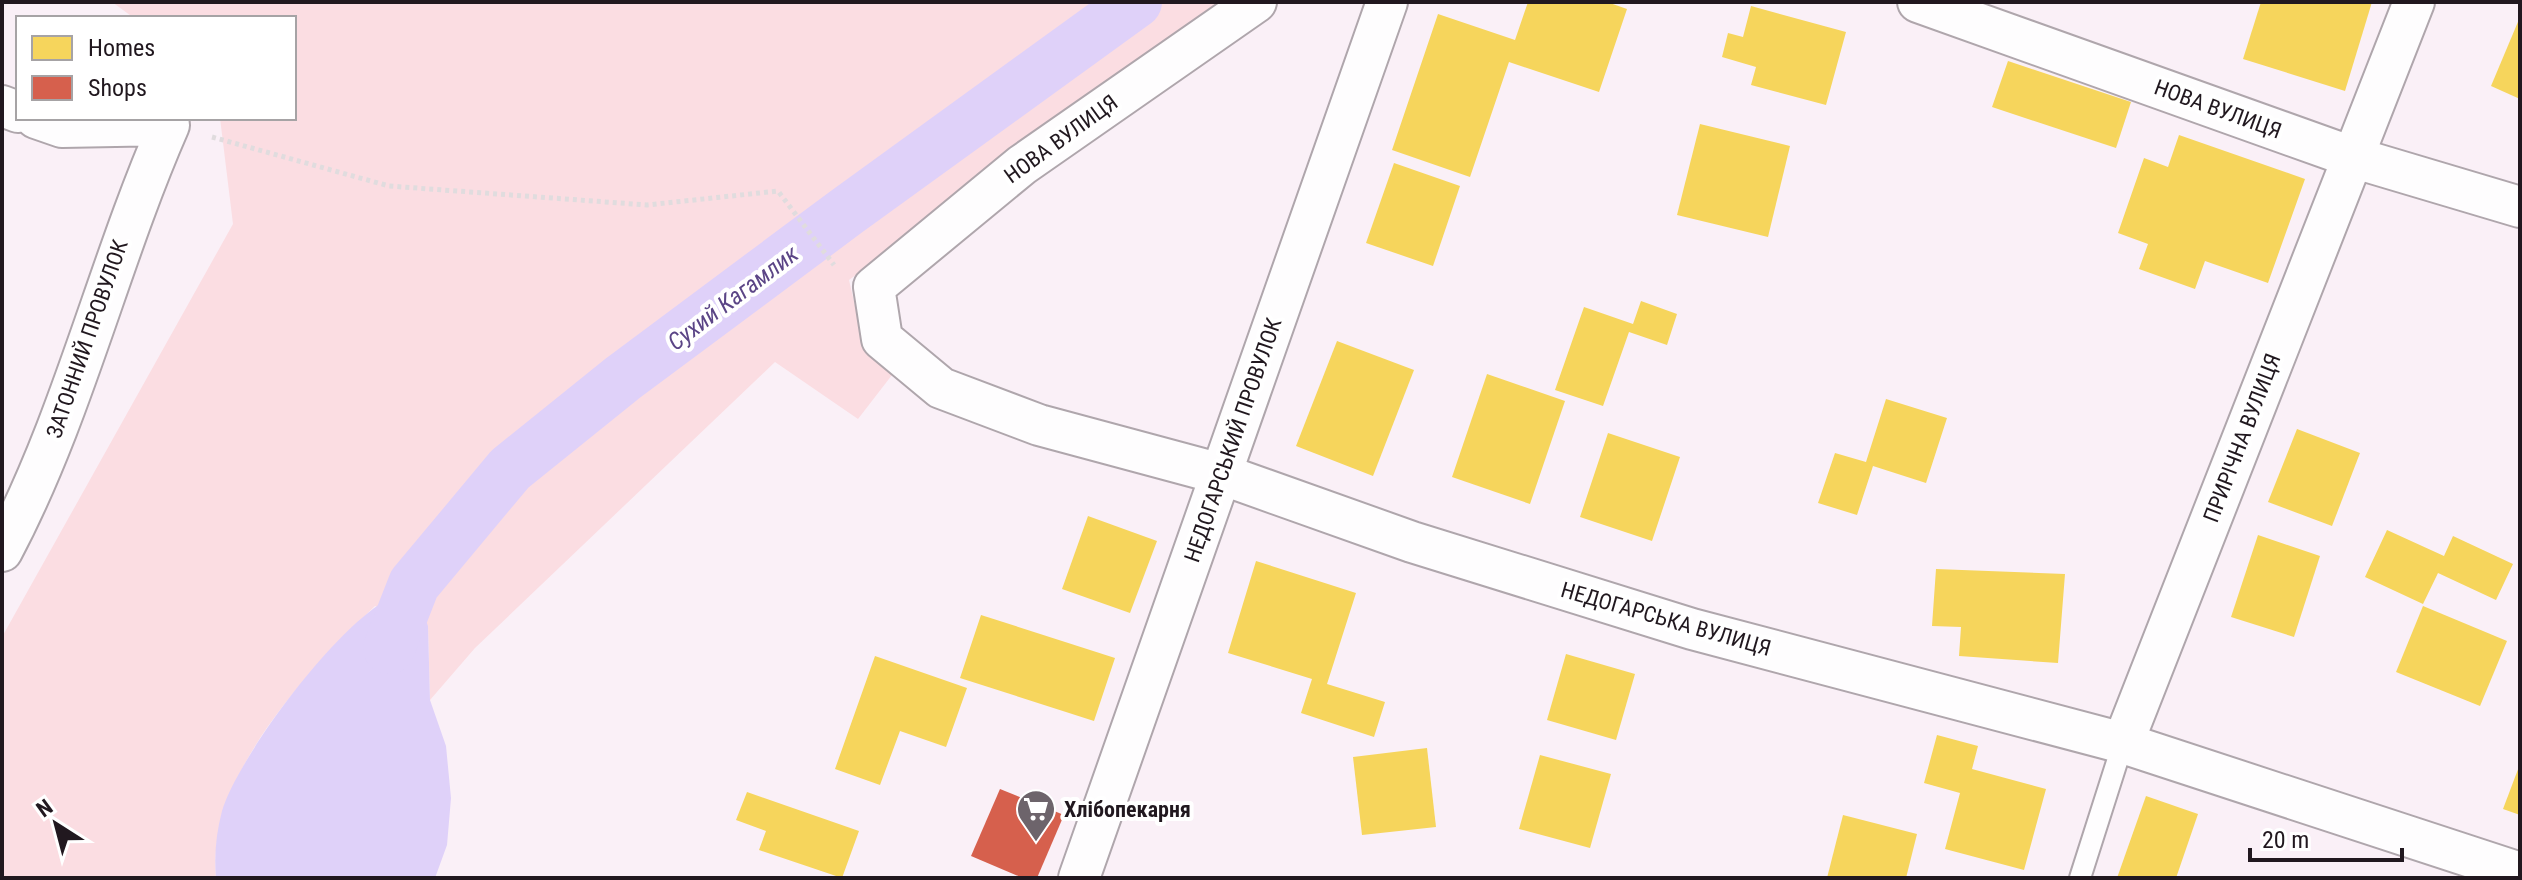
<svg xmlns="http://www.w3.org/2000/svg" width="2522" height="880" viewBox="0 0 2522 880" font-family="'Roboto Condensed',sans-serif">
  <style>
    .green { fill: #fbdde2 }
    .water { fill: #dfd1f9 }
    .homes { fill: #f6d55c }
    .shops { fill: #d6604d }
    .lines { fill: none; stroke-linecap: round; stroke-linejoin: round }
    .canal { stroke: #dfd1f9; stroke-width: 52 }
    .service-casing { stroke: #afa6ac; stroke-width: 24 }
    .minor-casing { stroke: #afa6ac; stroke-width: 44 }
    .path { stroke: #e0dcde; stroke-width: 5; stroke-dasharray: 4 4; stroke-linecap: butt }
    .service { stroke: #fefdfe; stroke-width: 20 }
    .minor { stroke: #fefdfe; stroke-width: 40 }
    .labels { text-anchor: middle; dominant-baseline: central; stroke-width: 8; stroke-linejoin: round; paint-order: stroke }
    .street-label { font-size: 22px; fill: #21181f; stroke: #fff }
    .poi-label { font-size: 22px; font-weight: bold; fill: #21181f; stroke: #fff; text-anchor: start }
    .water-label { font-size: 24px; font-style: italic; fill: #5b4586; stroke: #fff }
  </style>
  <rect width="100%" height="100%" fill="#faf0f7"/>
  <path class="green" d="M 112,2 L 1223,2 L 849,280 L 860,327 L 892,375 L 858,419 L 775,362 L 475,648 L 430,700 L 428,626 L 375,606 C 306,673 207,776 216,878 L 2,878 L 2,637 L 233,224 L 220,118 L 294,118 L 294,18 L 134,18 Z"/>
  <path class="water" d="M 409,590 L 418,599 L 428,626 L 430,700 L 446,746 L 451,798 L 447,845 L 435,878 L 216,878 C 214,855 216,834 222,811 C 238,756 352,601 409,590 Z"/>
  <g class="homes">
    <path d="M 1528,2 L 1607,2 L 1627,9 L 1599,92 L 1509,62 L 1470,177 L 1392,150 L 1438,14 L 1515,40 Z"/>
    <path d="M 2261,2 L 2372,2 L 2345,91 L 2243,59 Z"/>
    <path d="M 1751,6 L 1846,32 L 1826,105 L 1751,85 L 1756,67 L 1722,57 L 1728,33 L 1743,37 Z"/>
    <path d="M 2520,17 L 2520,99 L 2491,86 Z"/>
    <path d="M 2008,61 L 2131,102 L 2116,148 L 1992,107 Z"/>
    <path d="M 1700,124 L 1790,146 L 1768,237 L 1677,215 Z"/>
    <path d="M 2179,135 L 2305,179 L 2268,283 L 2205,261 L 2195,289 L 2139,269 L 2148,244 L 2118,233 L 2144,158 L 2168,167 Z"/>
    <path d="M 1394,163 L 1460,186 L 1433,266 L 1366,243 Z"/>
    <path d="M 1641,301 L 1677,314 L 1667,345 L 1629,332 L 1603,406 L 1555,390 L 1584,307 L 1633,324 Z"/>
    <path d="M 1337,341 L 1414,370 L 1373,476 L 1296,446 Z"/>
    <path d="M 1487,374 L 1565,401 L 1530,504 L 1452,477 Z"/>
    <path d="M 1886,399 L 1947,418 L 1926,483 L 1873,466 L 1857,515 L 1818,503 L 1835,453 L 1866,462 Z"/>
    <path d="M 2297,429 L 2360,453 L 2332,526 L 2268,502 Z"/>
    <path d="M 1608,433 L 1680,457 L 1652,541 L 1580,517 Z"/>
    <path d="M 1088,516 L 1157,541 L 1130,613 L 1062,589 Z"/>
    <path d="M 2387,530 L 2444,556 L 2453,536 L 2513,564 L 2496,600 L 2438,573 L 2423,604 L 2365,577 Z"/>
    <path d="M 2258,535 L 2320,556 L 2294,637 L 2231,617 Z"/>
    <path d="M 1256,561 L 1356,593 L 1327,684 L 1385,702 L 1374,737 L 1301,713 L 1312,679 L 1228,653 Z"/>
    <path d="M 1936,569 L 2065,574 L 2058,663 L 1959,656 L 1961,627 L 1932,626 Z"/>
    <path d="M 2423,606 L 2507,641 L 2480,706 L 2396,672 Z"/>
    <path d="M 981,615 L 1115,658 L 1094,721 L 960,678 Z"/>
    <path d="M 1566,654 L 1635,674 L 1616,740 L 1547,720 Z"/>
    <path d="M 875,656 L 967,688 L 946,747 L 900,731 L 880,785 L 835,769 Z"/>
    <path d="M 1937,735 L 1978,746 L 1972,769 L 2046,789 L 2024,870 L 1945,849 L 1960,793 L 1924,783 Z"/>
    <path d="M 1427,748 L 1436,827 L 1362,835 L 1353,757 Z"/>
    <path d="M 1540,755 L 1611,774 L 1590,848 L 1519,829 Z"/>
    <path d="M 2520,764 L 2520,815 L 2503,809 Z"/>
    <path d="M 747,792 L 859,831 L 842,878 L 759,850 L 766,831 L 736,820 Z"/>
    <path d="M 2146,796 L 2198,814 L 2176,878 L 2117,878 Z"/>
    <path d="M 1843,815 L 1917,834 L 1906,878 L 1827,878 Z"/>
  </g>
  <path class="shops" d="M 1000,789 L 1064,815 L 1037,878 L 1023,878 L 971,856 Z"/>
  <g class="lines">
    <path class="canal" d="M 389,648 L 414,584 L 510,469 L 623,378 L 846,212 L 1136,2"/>
    <g class="service-casing">
      <path id="service" d="M 2080,878 L 2123,743"/>
    </g>
    <g class="minor-casing">
      <g id="minor">
        <path d="M 1256,2 L 1022,165 L 874,287 L 882,339 L 941,388 L 1039,425 L 1221,474 L 1412,542 L 1692,629 L 2123,743 L 2520,873"/>
        <path d="M 1918,2 L 2352,157 L 2520,207"/>
        <path d="M 2,106 L 18,112"/>
        <path d="M 2,551 C 73,417 108,264 169,125 L 62,127 L 36,118"/>
        <path d="M 2123,743 L 2414,2"/>
        <path d="M 1079,878 L 1387,2"/>
      </g>
    </g>
    <path class="path" d="M 212,137 L 389,186 L 647,205 L 778,191 L 834,265"/>
    <use href="#service" class="service"/>
    <use href="#minor" class="minor"/>
  </g>
  <defs>
    <g id="supermarket-pin" transform="scale(2)"><path d="M0 17L-7.5 6A9.5 9.5 0 1 1 7.5 6Z" fill="#6d646b" stroke="#fff"/><path d="M-6-5.5h2.5l.6 2H6L4.5 2H-2.5L-4.4-4H-6ZM-1.5 3.2a1.3 1.3 0 1 0 .1 0ZM3 3.2a1.3 1.3 0 1 0 .1 0Z" fill="#fff"/></g>
  </defs>
  <g fill-rule="evenodd">
    <use href="#supermarket-pin" x="1036" y="809"/>
  </g>
  <g class="labels">
    <g class="street-label">
      <text transform="translate(2218 109) rotate(20)">НОВА ВУЛИЦЯ</text>
      <text transform="translate(1061 139) rotate(-36)">НОВА ВУЛИЦЯ</text>
      <text transform="translate(87 339) rotate(-71)">ЗАТОННИЙ ПРОВУЛОК</text>
      <text transform="translate(2242 438) rotate(-69)">ПРИРІЧНА ВУЛИЦЯ</text>
      <text transform="translate(1233 440) rotate(-71)">НЕДОГАРСЬКИЙ ПРОВУЛОК</text>
      <text transform="translate(1666 619) rotate(16)">НЕДОГАРСЬКА ВУЛИЦЯ</text>
    </g>
    <g class="poi-label">
      <text x="1064" y="809">Хлібопекарня</text>
    </g>
    <g class="water-label">
      <text transform="translate(733 298) rotate(-37)">Сухий Кагамлик</text>
    </g>
  </g>
  <rect width="2522" height="880" fill="none" stroke="#21181f" stroke-width="8"/>
  <rect x="16" y="16" width="280" height="104" fill="#ffffff" stroke="#a6a3a5" stroke-width="2"/>
  <rect x="32" y="36" width="40" height="24" fill="#f6d55c" stroke="#a6a3a5" stroke-width="2"/>
  <text x="88" y="56" font-size="24" fill="#21181f">Homes</text>
  <rect x="32" y="76" width="40" height="24" fill="#d6604d" stroke="#a6a3a5" stroke-width="2"/>
  <text x="88" y="96" font-size="24" fill="#21181f">Shops</text>
  <g transform="translate(56 824) rotate(324)" stroke="#ffffff" stroke-width="6" paint-order="stroke">
  <path d="M0-6L14 30L0 20L-14 30Z" fill="#21181f"/>
  <text y="-12" font-size="22" font-weight="bold" text-anchor="middle" fill="#21181f">N</text>
  </g>
  <path d="M2250 848v12h152v-12" fill="none" stroke="#21181f" stroke-width="4"/>
  <text x="2262" y="848" font-size="24" fill="#21181f" stroke="#ffffff" stroke-width="6" paint-order="stroke">20 m</text>
</svg>
